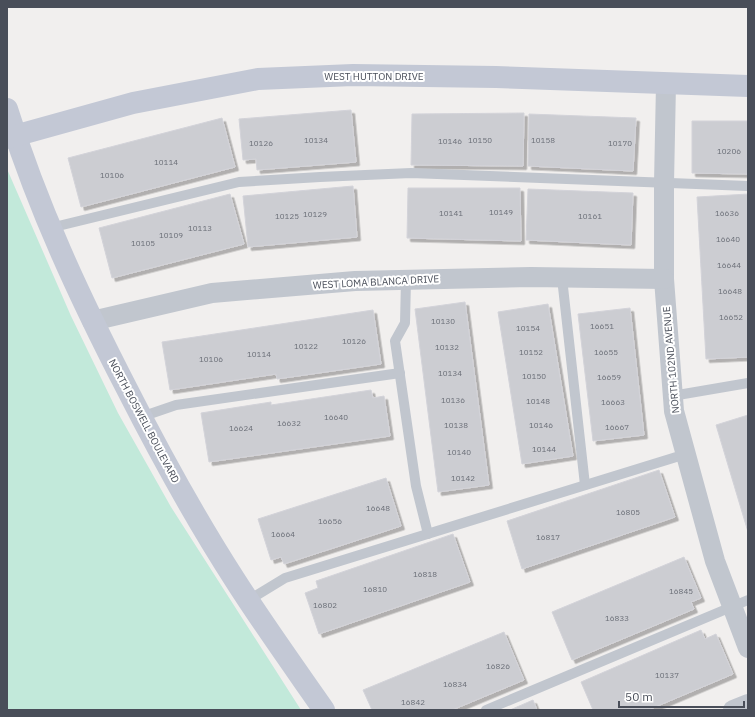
<svg xmlns="http://www.w3.org/2000/svg" width="755" height="717" viewBox="0 0 755 717" font-family="'IBM Plex Sans',sans-serif">
  <style>
    .green { fill: #c2e9da }
    .building { fill: #cccdd2; stroke: #d3d3d9; filter: url(#shadow) }
    .lines { fill: none; stroke-linecap: round; stroke-linejoin: round }
    .lane { stroke: #c1c6ce; stroke-width: 10 }
    .street { stroke: #c1c6ce; stroke-width: 20 }
    .secondary { stroke: #c3c8d5; stroke-width: 22 }
    .labels { text-anchor: middle; dominant-baseline: central; stroke-width: 4; stroke-linejoin: round; paint-order: stroke }
    .number-label { font-size: 8px; fill: #6a6e77 }
    .street-label { font-size: 10px; fill: #494e59; stroke: #fff }
  </style>
  <defs>
    <filter id="shadow"><feDropShadow dx="3.5" dy="3.5" stdDeviation="0" flood-color="#0004"/></filter>
  </defs>
  <rect width="100%" height="100%" fill="#f1efee"/>
  <path class="green" d="M 7,169 L 71,316 L 118,413 L 171,507 L 301,710 L 7,710 Z"/>
  <g class="building">
    <path d="M 351,110 L 356,162 L 257,170 L 256,159 L 243,160 L 239,119 Z"/>
    <path d="M 524,113 L 523,166 L 411,165 L 412,114 Z"/>
    <path d="M 529,114 L 636,118 L 633,171 L 528,166 Z"/>
    <path d="M 222,118 L 235,167 L 81,207 L 68,158 Z"/>
    <path d="M 692,121 L 748,121 L 748,174 L 692,173 Z"/>
    <path d="M 353,186 L 357,237 L 248,247 L 243,196 Z"/>
    <path d="M 408,188 L 520,188 L 521,241 L 407,238 Z"/>
    <path d="M 528,189 L 633,193 L 631,245 L 526,240 Z"/>
    <path d="M 230,194 L 244,244 L 112,278 L 99,228 Z"/>
    <path d="M 748,194 L 748,357 L 706,359 L 697,197 Z"/>
    <path d="M 465,302 L 489,485 L 438,492 L 415,309 Z"/>
    <path d="M 548,304 L 573,456 L 522,464 L 498,312 Z"/>
    <path d="M 630,308 L 644,435 L 593,441 L 578,314 Z"/>
    <path d="M 373,310 L 381,364 L 277,379 L 276,374 L 170,390 L 162,342 Z"/>
    <path d="M 371,390 L 373,398 L 384,396 L 390,436 L 209,462 L 201,413 L 271,402 L 271,405 Z"/>
    <path d="M 748,415 L 748,532 L 716,425 Z"/>
    <path d="M 659,470 L 675,517 L 522,569 L 507,521 Z"/>
    <path d="M 386,478 L 401,526 L 284,564 L 281,557 L 271,560 L 258,519 Z"/>
    <path d="M 453,534 L 470,582 L 319,634 L 305,593 L 318,588 L 316,581 Z"/>
    <path d="M 684,557 L 701,598 L 691,602 L 694,609 L 572,660 L 552,612 Z"/>
    <path d="M 701,630 L 705,639 L 716,634 L 733,674 L 648,710 L 593,710 L 581,682 Z"/>
    <path d="M 504,632 L 524,680 L 452,710 L 372,710 L 363,690 Z"/>
    <path d="M 533,700 L 537,710 L 510,710 Z"/>
  </g>
  <g class="lines">
    <g class="lane">
      <path d="M 50,228 L 239,182 L 320,177 L 411,173 L 748,186"/>
      <path d="M 562,278 L 585,485"/>
      <path d="M 406,280 L 405,323 L 395,341 L 416,486 L 428,534"/>
      <path d="M 672,396 L 748,383"/>
      <path d="M 141,417 L 176,405 L 400,373"/>
      <path d="M 249,600 L 285,578 L 686,454"/>
      <path d="M 486,710 L 748,600"/>
    </g>
    <g class="street">
      <path d="M 666,84 L 664,183 L 664,279 L 674,411 L 715,561 L 748,648"/>
      <path d="M 92,321 L 212,293 L 355,281 L 531,277 L 664,279"/>
      <path d="M 733,710 L 748,704"/>
    </g>
    <g class="secondary">
      <path d="M 7,109 C 37,206 80,298 127,389 C 160,454 195,518 235,580 C 263,624 294,667 324,710"/>
      <path d="M 7,138 L 133,103 L 258,79 L 353,75 L 496,77 L 748,86"/>
    </g>
  </g>
  <g class="labels">
    <g class="number-label">
      <text x="316" y="140">10134</text>
      <text x="480" y="140">10150</text>
      <text x="543" y="140">10158</text>
      <text x="450" y="141">10146</text>
      <text x="261" y="143">10126</text>
      <text x="620" y="143">10170</text>
      <text x="729" y="151">10206</text>
      <text x="166" y="162">10114</text>
      <text x="112" y="175">10106</text>
      <text x="501" y="212">10149</text>
      <text x="451" y="213">10141</text>
      <text x="727" y="213">16636</text>
      <text x="315" y="214">10129</text>
      <text x="287" y="216">10125</text>
      <text x="590" y="216">10161</text>
      <text x="200" y="228">10113</text>
      <text x="171" y="235">10109</text>
      <text x="728" y="239">16640</text>
      <text x="143" y="243">10105</text>
      <text x="729" y="265">16644</text>
      <text x="730" y="291">16648</text>
      <text x="731" y="317">16652</text>
      <text x="443" y="321">10130</text>
      <text x="602" y="326">16651</text>
      <text x="528" y="328">10154</text>
      <text x="354" y="341">10126</text>
      <text x="306" y="346">10122</text>
      <text x="447" y="347">10132</text>
      <text x="531" y="352">10152</text>
      <text x="606" y="352">16655</text>
      <text x="259" y="354">10114</text>
      <text x="211" y="359">10106</text>
      <text x="450" y="373">10134</text>
      <text x="534" y="376">10150</text>
      <text x="609" y="377">16659</text>
      <text x="453" y="400">10136</text>
      <text x="538" y="401">10148</text>
      <text x="613" y="402">16663</text>
      <text x="336" y="417">16640</text>
      <text x="289" y="423">16632</text>
      <text x="456" y="425">10138</text>
      <text x="541" y="425">10146</text>
      <text x="617" y="427">16667</text>
      <text x="241" y="428">16624</text>
      <text x="544" y="449">10144</text>
      <text x="459" y="452">10140</text>
      <text x="463" y="478">10142</text>
      <text x="378" y="508">16648</text>
      <text x="628" y="512">16805</text>
      <text x="330" y="521">16656</text>
      <text x="283" y="534">16664</text>
      <text x="548" y="537">16817</text>
      <text x="425" y="574">16818</text>
      <text x="375" y="589">16810</text>
      <text x="681" y="591">16845</text>
      <text x="325" y="605">16802</text>
      <text x="617" y="618">16833</text>
      <text x="498" y="666">16826</text>
      <text x="667" y="675">10137</text>
      <text x="455" y="684">16834</text>
      <text x="413" y="702">16842</text>
    </g>
    <g class="street-label">
      <text x="374" y="76">WEST HUTTON DRIVE</text>
      <text transform="translate(376 282) rotate(-3)">WEST LOMA BLANCA DRIVE</text>
      <text transform="translate(671 360) rotate(-95)">NORTH 102ND AVENUE</text>
      <text transform="translate(144 421) rotate(62)">NORTH BOSWELL BOULEVARD</text>
    </g>
  </g>
  <rect width="755" height="717" fill="none" stroke="#494e59" stroke-width="16"/>
  <path d="M619 701v6h125v-6" fill="none" stroke="#494e59" stroke-width="2"/>
  <text x="625" y="701" font-size="12" fill="#494e59" stroke="#ffffff" stroke-width="3" paint-order="stroke">50 m</text>
</svg>
